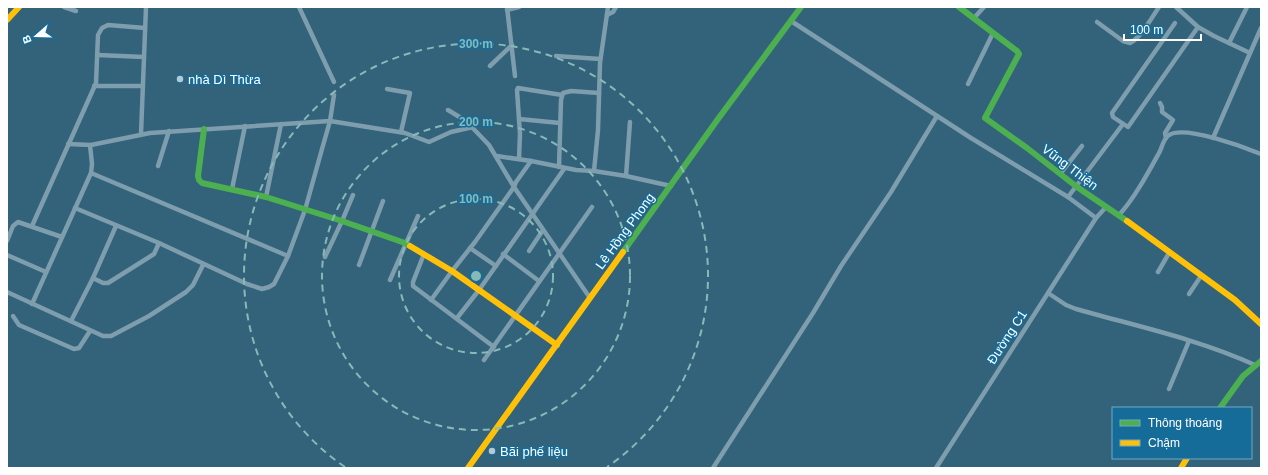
<svg xmlns="http://www.w3.org/2000/svg" width="1268" height="475" viewBox="0 0 1268 475" font-family="Arial,sans-serif">
  <style>
    .lines { fill: none; stroke-linecap: round; stroke-linejoin: round }
    .street { stroke: #7e9dad; stroke-width: 4.5 }
    .fast { stroke: #4caf50; stroke-width: 6 }
    .slow { stroke: #ffc107; stroke-width: 6 }
    .ring { fill: none; stroke: #87bab6; stroke-width: 2; stroke-dasharray: 7 5 }
    .poi-dot { fill: #b8c8d1; stroke: #166c98; stroke-width: 1.5 }
    .labels { text-anchor: middle; dominant-baseline: central; stroke-width: 3; stroke-linejoin: round; paint-order: stroke }
    .poi-label { font-size: 13px; fill: #fff; stroke: #166c98; text-anchor: start }
    .street-label { font-size: 13px; fill: #fff; stroke: #166c98 }
    .centre { fill: #87bab6; stroke: #166c98; stroke-width: 2 }
    .ring-label { font-size: 12px; text-anchor: middle; font-weight: bold; fill: #87bab6; stroke: #166c98; stroke-width: 3; stroke-linejoin: round; paint-order: stroke }
  </style>
  <rect width="100%" height="100%" fill="#33627b"/>
  <g class="lines">
    <g class="street">
      <path d="M 64,7 L 76,11"/>
      <path d="M 299,7 L 334,82"/>
      <path d="M 507,7 L 515,76"/>
      <path d="M 1176,7 L 1198,27 L 1214,36 L 1250,53"/>
      <path d="M 507,10 L 519,7"/>
      <path d="M 607,15 L 613,12 L 616,7"/>
      <path d="M 974,18 L 984,7"/>
      <path d="M 791,21 L 971,138 L 1068,197 L 1096,218"/>
      <path d="M 1097,22 L 1123,41 L 1130,43 C 1141,38 1152,17 1159,7"/>
      <path d="M 1175,23 L 1112,113 L 1113,117 L 1128,127 L 1198,27"/>
      <path d="M 1229,43 L 1247,7"/>
      <path d="M 98,55 L 144,57"/>
      <path d="M 556,56 L 600,59"/>
      <path d="M 490,66 L 512,45"/>
      <path d="M 968,84 L 993,33"/>
      <path d="M 94,86 L 143,86"/>
      <path d="M 387,89 L 410,93 L 401,132"/>
      <path d="M 1160,103 L 1162,107 L 1162,112 L 1173,120 L 1165,133 L 1166,138"/>
      <path d="M 448,110 L 466,121 L 489,145 L 514,187 L 590,298"/>
      <path d="M 519,119 L 560,123"/>
      <path d="M 141,134 L 146,7"/>
      <path d="M 1213,138 L 1261,28"/>
      <path d="M 68,144 L 91,145 L 150,133 L 330,121 L 405,133 L 429,142 L 451,132 L 473,127"/>
      <path d="M 497,156 L 531,161 L 576,170 L 594,171 L 626,176 L 671,186"/>
      <path d="M 519,159 L 520,134 L 517,90 L 518,88 L 562,95"/>
      <path d="M 158,166 L 169,131"/>
      <path d="M 559,167 L 561,100 L 563,93 L 571,91 L 599,93"/>
      <path d="M 594,171 L 598,130 L 600,63 L 608,7"/>
      <path d="M 91,173 L 288,256"/>
      <path d="M 1060,174 L 1082,146"/>
      <path d="M 626,176 L 630,122"/>
      <path d="M 232,189 L 245,126"/>
      <path d="M 266,197 L 281,124"/>
      <path d="M 1068,197 L 1123,124"/>
      <path d="M 75,208 L 159,243 L 247,284 L 262,289 L 269,287 L 274,284 L 288,256 L 305,210 L 322,149 L 330,121 L 334,95"/>
      <path d="M 1119,215 C 1134,199 1148,173 1159,153 C 1162,148 1163,139 1169,135 C 1185,125 1244,147 1261,154"/>
      <path d="M 32,226 L 96,83 L 98,35 L 102,28 L 108,25 L 145,28"/>
      <path d="M 7,241 L 13,226 L 18,222 L 62,237"/>
      <path d="M 470,248 L 496,266"/>
      <path d="M 529,251 L 543,230"/>
      <path d="M 424,254 L 413,282 L 413,286 L 494,347"/>
      <path d="M 503,254 L 539,281"/>
      <path d="M 7,255 L 46,272"/>
      <path d="M 325,257 L 342,221 L 353,195"/>
      <path d="M 359,265 L 383,201"/>
      <path d="M 1158,272 L 1169,253"/>
      <path d="M 93,278 L 103,283 L 108,283 L 154,254 L 159,243"/>
      <path d="M 390,280 L 418,216"/>
      <path d="M 7,292 L 103,336 L 111,336 L 149,316 L 186,292 L 193,285 L 203,265"/>
      <path d="M 1048,293 L 1066,305 L 1076,309 C 1136,326 1198,339 1255,365"/>
      <path d="M 1189,294 L 1201,276"/>
      <path d="M 431,300 L 452,271 L 475,242 L 514,187 L 516,182 L 531,161"/>
      <path d="M 32,304 L 91,173 L 92,164 L 90,145"/>
      <path d="M 13,316 L 19,325 L 74,349 L 79,348 L 90,331"/>
      <path d="M 457,318 L 479,290 L 564,169"/>
      <path d="M 71,321 L 93,278 L 116,226"/>
      <path d="M 484,360 L 592,207"/>
      <path d="M 1169,389 L 1189,341"/>
      <path d="M 713,468 L 813,313 L 841,266 L 891,192 L 937,116"/>
      <path d="M 936,468 L 1096,218 L 1106,207"/>
    </g>
    <g class="fast">
      <path d="M 959,7 L 1017,51 L 1019,54 L 985,118 L 1027,148 L 1077,187 L 1127,221"/>
      <path d="M 204,129 L 198,176 L 199,180 L 202,183 L 266,197 L 342,221 L 405,243 L 410,246"/>
      <path d="M 623,252 L 718,119 L 801,7"/>
      <path d="M 1220,408 L 1243,376 L 1261,361"/>
    </g>
    <g class="slow">
      <path d="M 7,20 L 19,7"/>
      <path d="M 1127,221 L 1235,300 L 1261,324"/>
      <path d="M 410,246 L 452,271 L 557,345"/>
      <path d="M 468,468 L 623,252"/>
      <path d="M 1181,468 L 1187,458"/>
    </g>
  </g>
  <g class="ring">
    <circle cx="476" cy="276" r="77"/>
    <circle cx="476" cy="276" r="154"/>
    <path d="M345 467A232 232 0 1 1 607 467"/>
  </g>
  <g class="poi-dot">
    <circle cx="180" cy="79" r="4"/>
    <circle cx="492" cy="451" r="4"/>
  </g>
  <g class="labels">
    <g class="poi-label">
      <text x="188" y="79">nhà Dì Thừa</text>
      <text x="500" y="451">Bãi phế liệu</text>
    </g>
    <g class="street-label">
      <text transform="translate(1070 167) rotate(37)">Vũng Thiện</text>
      <text transform="translate(625 231) rotate(-54)">Lê Hồng Phong</text>
      <text transform="translate(1007 337) rotate(-57)">Đường C1</text>
    </g>
  </g>
  <circle cx="476" cy="276" r="6" class="centre"/>
  <g class="ring-label">
    <text x="476" y="48">300 m</text>
    <text x="476" y="126">200 m</text>
    <text x="476" y="203">100 m</text>
  </g>
  <rect width="1268" height="475" fill="none" stroke="#ffffff" stroke-width="16"/>
  <rect x="1112" y="407" width="140" height="52" fill="#166c98" stroke="#73a7c1"/>
  <rect x="1120" y="420" width="20" height="6" fill="#4caf50" stroke="#73a7c1"/>
  <text x="1148" y="427" font-size="12" fill="#ffffff">Thông thoáng</text>
  <rect x="1120" y="440" width="20" height="6" fill="#ffc107" stroke="#73a7c1"/>
  <text x="1148" y="447" font-size="12" fill="#ffffff">Chậm</text>
  <g transform="translate(36 36) rotate(250)" stroke="#166c98" stroke-width="3" paint-order="stroke">
  <path d="M0-3L7 15L0 10L-7 15Z" fill="#ffffff"/>
  <text y="-6" font-size="11" font-weight="bold" text-anchor="middle" fill="#ffffff">B</text>
  </g>
  <path d="M1124 34v6h77v-6" fill="none" stroke="#ffffff" stroke-width="2"/>
  <text x="1130" y="34" font-size="12" fill="#ffffff" stroke="#166c98" stroke-width="3" paint-order="stroke">100 m</text>
</svg>
